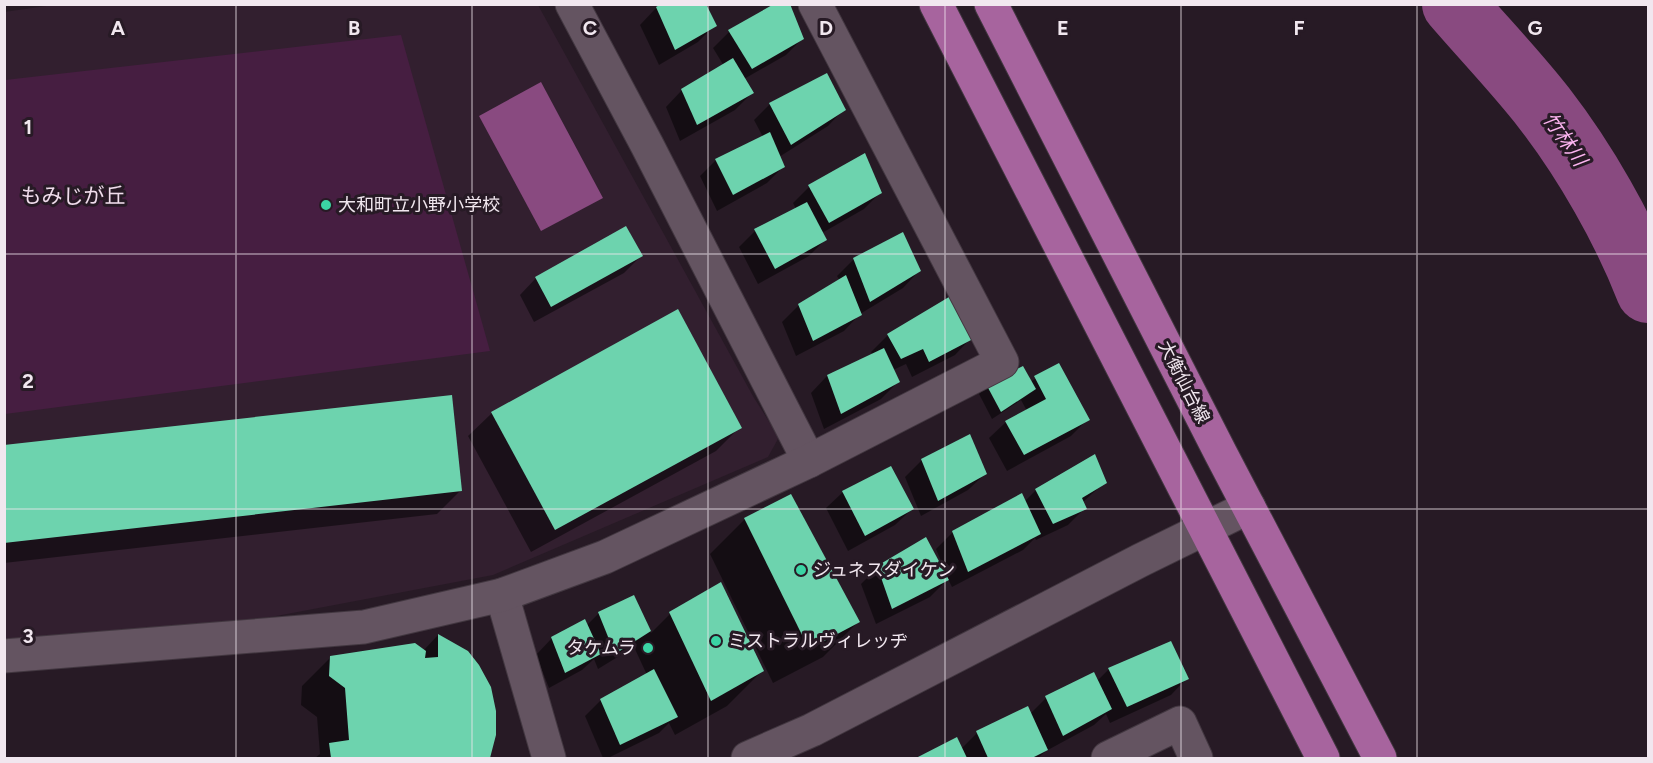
<svg xmlns="http://www.w3.org/2000/svg" width="1653" height="763" viewBox="0 0 1653 763" font-family="Figtree,'Noto Sans JP',sans-serif">
  <style>
    .built { fill: #321f2f }
    .green { fill: #461e41 }
    .water { fill: #894a80 }
    .shadow { fill: #0007 }
    .lines { fill: none; stroke-linecap: round; stroke-linejoin: round }
    .river { stroke: #894a80; stroke-width: 64 }
    .building { fill: #6dd3ae }
    .minor-casing { stroke: #423740; stroke-width: 35 }
    .major-casing { stroke: #423740; stroke-width: 35 }
    .minor { stroke: #645461; stroke-width: 33 }
    .major { stroke: #a7649e; stroke-width: 33 }
    .grid { fill: none; stroke: #f1e7ef; stroke-width: 1.5; stroke-opacity: 0.55 }
    .poi-dot { fill: #3bd4a4; stroke: #271a25; stroke-width: 2 }
    .labels { text-anchor: middle; dominant-baseline: central; stroke-width: 6; stroke-linejoin: round; paint-order: stroke }
    .poi-label { font-size: 18px; fill: #f1e7ef; stroke: #271a25; text-anchor: start }
    .street-label { font-size: 18px; fill: #f1e7ef; stroke: #271a25 }
    .water-label { font-size: 20px; font-style: italic; fill: #fcb4f0; stroke: #271a25 }
    .quarter-label { font-size: 21px; fill: #f0ddec; stroke: #271a25 }
    .grid-label { font-size: 20px; text-anchor: middle; font-weight: bold; fill: #f1e7ef; stroke: #271a25; stroke-width: 6; stroke-linejoin: round; paint-order: stroke }
  </style>
  <rect width="100%" height="100%" fill="#271a25"/>
  <path class="built" d="M 60,4 L 538,5 L 754,398 L 779,437 L 768,457 L 493,575 L 271,617 L 5,642 L 4,12 Z"/>
  <path class="green" d="M 401,35 L 490,351 L 5,414 L 5,80 Z"/>
  <path class="water" d="M 541,82 L 603,198 L 541,231 L 479,116 Z"/>
  <g class="shadow">
    <path d="M 664,4 L 715,25 L 698,42 L 659,65 L 640,25 L 656,8 Z"/>
    <path d="M 729,32 L 803,38 L 786,55 L 744,79 L 752,93 L 735,110 L 680,141 L 666,107 L 682,90 L 724,66 L 713,48 Z"/>
    <path d="M 770,104 L 844,109 L 828,126 L 779,157 L 784,166 L 767,183 L 717,211 L 700,176 L 716,160 L 763,137 L 754,120 Z"/>
    <path d="M 809,187 L 881,192 L 864,209 L 822,233 L 825,240 L 809,256 L 758,284 L 739,247 L 755,231 L 796,209 L 793,203 Z"/>
    <path d="M 641,256 L 624,273 L 534,322 L 520,295 L 536,278 Z"/>
    <path d="M 854,259 L 919,271 L 903,288 L 860,314 L 844,331 L 796,356 L 782,322 L 799,305 L 840,281 L 837,276 Z"/>
    <path d="M 954,297 L 971,338 L 955,355 L 912,377 L 906,364 L 893,370 L 898,382 L 881,399 L 824,429 L 811,393 L 827,376 L 873,355 L 871,352 L 888,335 Z"/>
    <path d="M 1058,365 L 1088,419 L 1071,436 L 1007,471 L 989,438 L 1006,422 L 1027,411 L 1021,400 L 992,419 L 979,394 L 987,386 L 1030,382 Z"/>
    <path d="M 492,413 L 740,427 L 716,451 L 531,552 L 468,436 Z"/>
    <path d="M 4,447 L 461,490 L 437,514 L 4,563 Z"/>
    <path d="M 922,460 L 985,474 L 968,490 L 921,516 L 905,477 Z"/>
    <path d="M 1105,482 L 1082,503 L 1085,508 L 1068,525 L 1036,540 L 1035,538 L 1023,550 L 952,587 L 948,579 L 930,597 L 876,624 L 861,584 L 878,567 L 944,574 L 946,573 L 936,549 L 953,532 L 1024,502 L 1036,490 Z"/>
    <path d="M 843,492 L 912,509 L 895,525 L 848,551 L 826,508 Z"/>
    <path d="M 745,519 L 859,621 L 823,657 L 773,683 L 710,554 Z"/>
    <path d="M 634,597 L 651,633 L 670,614 L 763,670 L 727,706 L 675,735 L 669,723 L 659,733 L 608,758 L 603,758 L 585,716 L 601,700 L 647,675 L 634,647 L 598,669 L 594,659 L 582,670 L 549,688 L 536,655 L 552,638 L 587,625 L 599,613 Z"/>
    <path d="M 438,635 L 494,735 L 488,758 L 315,758 L 320,754 L 317,717 L 301,705 L 302,686 L 331,657 L 423,651 Z"/>
    <path d="M 1170,643 L 1187,678 L 1171,695 L 1110,723 L 1106,714 L 1094,725 L 1046,751 L 1038,758 L 919,758 L 956,739 L 961,749 L 977,733 L 1030,714 L 1046,698 L 1097,681 L 1108,670 Z"/>
  </g>
  <g class="lines">
    <path class="river" d="M 1454,4 C 1484,39 1516,72 1544,108 C 1585,161 1624,229 1648,291"/>
  </g>
  <g class="building">
    <path d="M 661,4 L 706,4 L 717,26 L 675,50 L 656,7 Z"/>
    <path d="M 774,4 L 790,4 L 804,39 L 752,69 L 728,30 Z"/>
    <path d="M 733,58 L 754,93 L 697,125 L 681,89 Z"/>
    <path d="M 827,73 L 846,110 L 791,145 L 769,103 Z"/>
    <path d="M 770,132 L 785,167 L 733,195 L 715,159 Z"/>
    <path d="M 865,153 L 882,193 L 829,223 L 808,185 Z"/>
    <path d="M 807,202 L 827,240 L 775,269 L 754,229 Z"/>
    <path d="M 626,226 L 643,256 L 551,307 L 535,277 Z"/>
    <path d="M 903,232 L 921,271 L 870,302 L 853,258 Z"/>
    <path d="M 846,275 L 862,315 L 813,341 L 798,304 Z"/>
    <path d="M 954,294 L 973,339 L 929,362 L 923,349 L 901,359 L 887,334 Z"/>
    <path d="M 678,309 L 742,428 L 555,530 L 491,412 Z"/>
    <path d="M 884,348 L 900,382 L 841,414 L 827,375 Z"/>
    <path d="M 1059,363 L 1090,420 L 1024,455 L 1005,421 L 1046,399 L 1034,376 Z"/>
    <path d="M 1023,366 L 1036,389 L 1001,412 L 986,384 Z"/>
    <path d="M 452,395 L 462,491 L 4,543 L 4,445 Z"/>
    <path d="M 970,434 L 987,474 L 938,501 L 921,459 Z"/>
    <path d="M 1095,454 L 1107,483 L 1082,498 L 1087,509 L 1053,524 L 1035,489 Z"/>
    <path d="M 891,466 L 914,509 L 865,536 L 842,491 Z"/>
    <path d="M 1022,493 L 1041,534 L 968,572 L 952,531 Z"/>
    <path d="M 791,494 L 860,622 L 809,649 L 744,518 Z"/>
    <path d="M 926,537 L 949,580 L 892,609 L 877,566 Z"/>
    <path d="M 721,582 L 764,671 L 711,701 L 669,612 Z"/>
    <path d="M 634,595 L 651,631 L 615,654 L 598,612 Z"/>
    <path d="M 585,619 L 601,654 L 565,673 L 551,637 Z"/>
    <path d="M 438,634 L 468,651 L 479,665 L 491,687 L 496,711 L 496,735 L 490,758 L 331,758 L 329,743 L 349,740 L 345,688 L 329,676 L 330,656 L 415,643 L 426,651 L 425,658 L 438,657 Z"/>
    <path d="M 1171,641 L 1189,679 L 1127,707 L 1108,668 Z"/>
    <path d="M 654,669 L 678,717 L 620,745 L 600,699 Z"/>
    <path d="M 1094,672 L 1112,709 L 1063,736 L 1045,696 Z"/>
    <path d="M 1028,706 L 1048,750 L 1032,758 L 988,758 L 976,731 Z"/>
    <path d="M 957,737 L 967,758 L 916,758 Z"/>
  </g>
  <g class="lines">
    <g class="minor-casing">
      <g id="minor">
        <path d="M 572,4 L 647,145 L 809,461"/>
        <path d="M 502,595 L 549,758"/>
        <path d="M 4,656 L 364,627 L 502,595 L 605,557 L 809,461 L 1002,362 L 815,4"/>
        <path d="M 748,758 L 812,730 L 1141,560 L 1249,507"/>
        <path d="M 1108,758 L 1180,723 L 1196,758"/>
      </g>
    </g>
    <g class="major-casing">
      <g id="major">
        <path d="M 936,4 L 1323,758"/>
        <path d="M 991,4 L 1221,454 L 1380,758"/>
      </g>
    </g>
    <use href="#minor" class="minor"/>
    <use href="#major" class="major"/>
  </g>
  <path class="grid" d="M 236,4 L 236,758M 472,4 L 472,758M 708,4 L 708,758M 945,4 L 945,758M 1181,4 L 1181,758M 1417,4 L 1417,758M 4,254 L 1648,254M 4,509 L 1648,509"/>
  <g class="poi-dot">
    <circle cx="326" cy="205" r="6"/>
    <circle cx="801" cy="570" r="6"/>
    <circle cx="716" cy="641" r="6"/>
    <circle cx="648" cy="648" r="6"/>
  </g>
  <g class="labels">
    <g class="poi-label">
      <text x="338" y="205">大和町立小野小学校</text>
      <text x="813" y="570">ジュネスダイケン</text>
      <text x="728" y="641">ミストラルヴィレッヂ</text>
      <text x="636" y="648" text-anchor="end">タケムラ</text>
    </g>
    <g class="street-label">
      <text transform="translate(1184 382) rotate(63)">大衡仙台線</text>
    </g>
    <g class="water-label">
      <text transform="translate(1565 139) rotate(55)">竹林川</text>
    </g>
    <g class="quarter-label">
      <text x="73" y="195">もみじが丘</text>
    </g>
  </g>
  <g class="grid-label">
    <text x="118" y="35">A</text>
    <text x="354" y="35">B</text>
    <text x="590" y="35">C</text>
    <text x="826" y="35">D</text>
    <text x="1063" y="35">E</text>
    <text x="1299" y="35">F</text>
    <text x="1535" y="35">G</text>
    <text x="28" y="134">1</text>
    <text x="28" y="388">2</text>
    <text x="28" y="643">3</text>
  </g>
  <rect width="1653" height="763" fill="none" stroke="#f1e7ef" stroke-width="12"/>
</svg>
